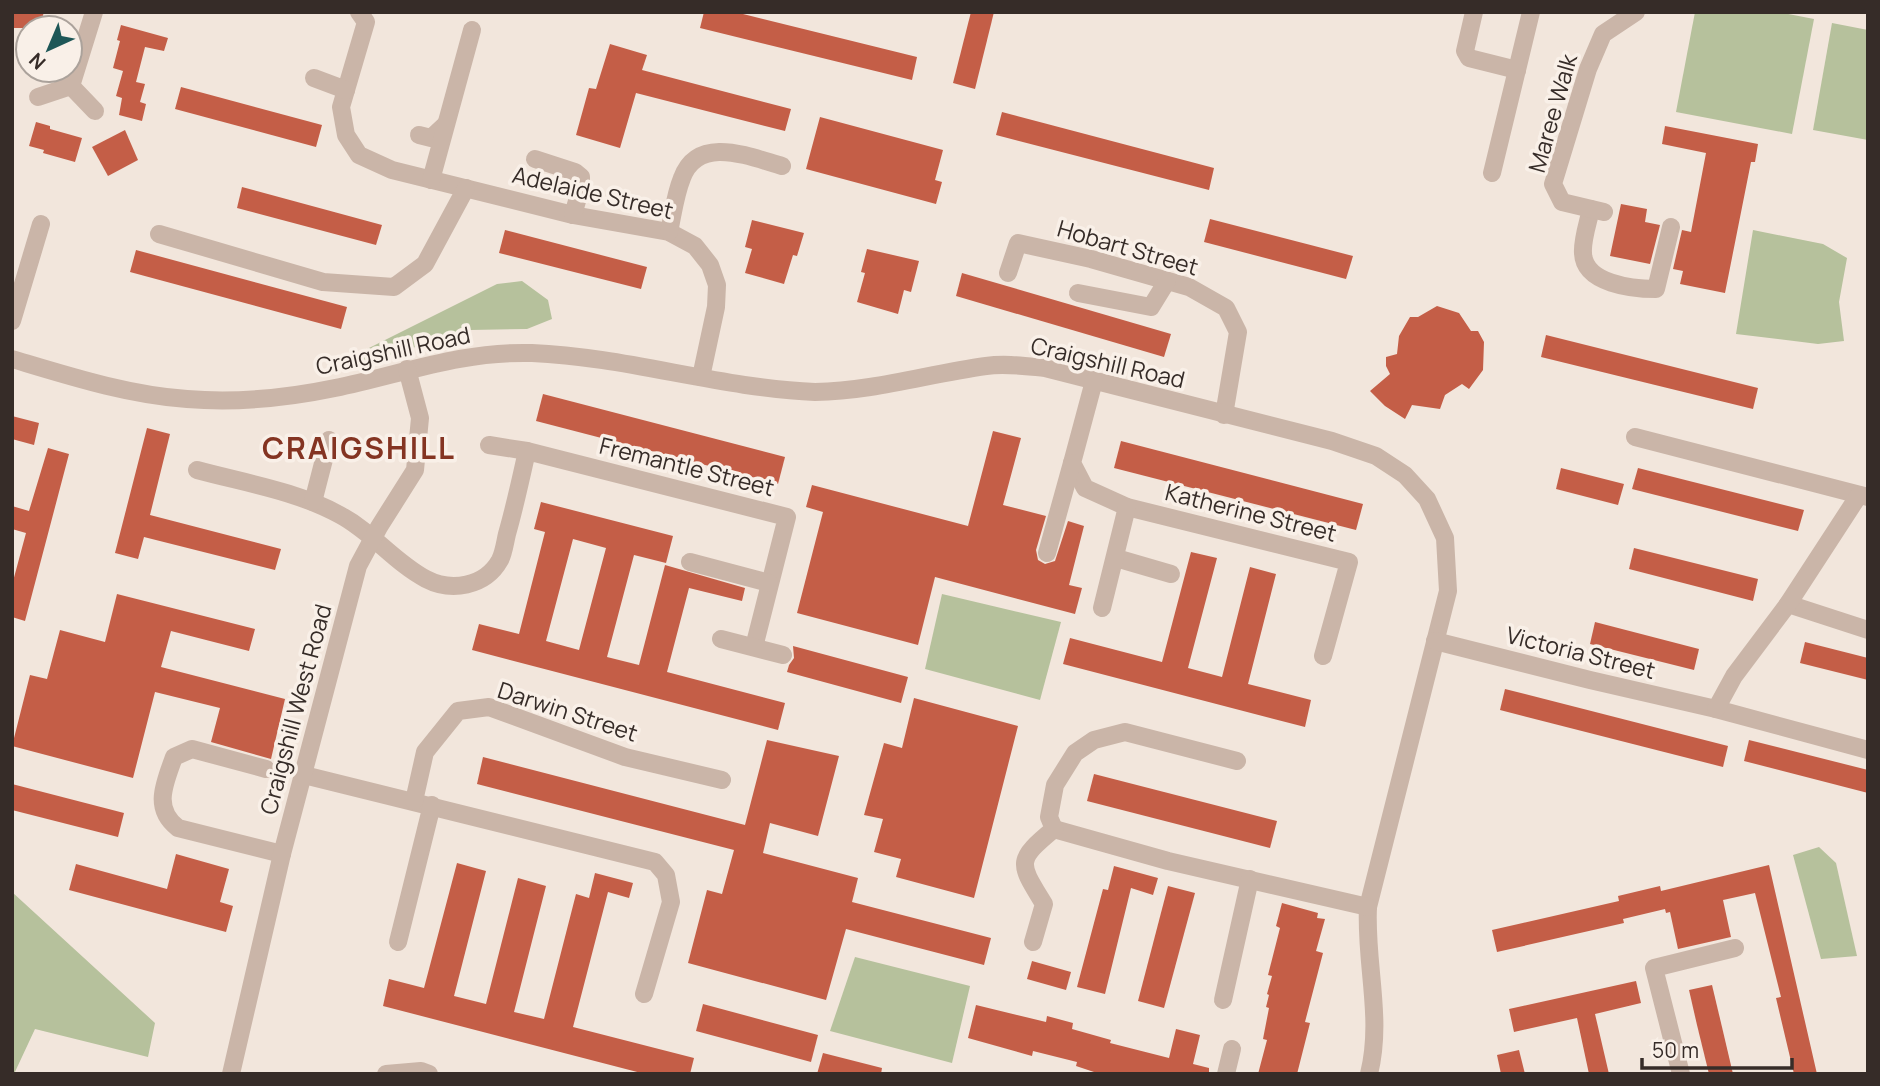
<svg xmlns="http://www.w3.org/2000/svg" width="1880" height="1086" viewBox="0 0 1880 1086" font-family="Manrope,sans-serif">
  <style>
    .green { fill: #b6c19c }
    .building { fill: #c45e47; fill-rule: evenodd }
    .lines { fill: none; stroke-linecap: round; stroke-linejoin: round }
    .minor { stroke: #cab5a8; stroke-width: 18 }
    .labels { text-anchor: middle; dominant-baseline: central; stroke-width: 7; stroke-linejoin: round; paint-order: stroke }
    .street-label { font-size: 23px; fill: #362c28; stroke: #f9f0e8 }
    .district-label { font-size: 30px; font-weight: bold; letter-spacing: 2px; fill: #843422; stroke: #f9f0e8 }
  </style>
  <rect width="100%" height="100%" fill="#f2e6dc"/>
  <g class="green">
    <path d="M 1695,12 L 1778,12 L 1814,19 L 1792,134 L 1676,112 Z"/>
    <path d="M 1832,23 L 1868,30 L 1868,140 L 1813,130 Z"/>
    <path d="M 1753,230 L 1823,244 L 1847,258 L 1839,302 L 1844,341 L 1818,344 L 1736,334 Z"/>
    <path d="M 522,281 L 548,300 L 552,319 L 527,329 L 470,330 L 332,373 L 329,368 L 497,284 Z"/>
    <path d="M 942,594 L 1061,622 L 1040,700 L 925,669 Z"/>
    <path d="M 1819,847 L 1836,863 L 1857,956 L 1821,959 L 1793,855 Z"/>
    <path d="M 12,892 L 155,1023 L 148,1057 L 35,1029 L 14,1074 L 12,1074 Z"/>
    <path d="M 855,957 L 970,986 L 952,1063 L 830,1031 Z"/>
  </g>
  <g class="building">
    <path d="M 12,12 L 44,12 L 39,28 L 12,28 Z"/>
    <path d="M 704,12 L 735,12 L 917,57 L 912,80 L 700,28 Z"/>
    <path d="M 971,12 L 994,12 L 975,89 L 953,83 Z"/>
    <path d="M 121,25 L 168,38 L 164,51 L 145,47 L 136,82 L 145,84 L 140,102 L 146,104 L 142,121 L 119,115 L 122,98 L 116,96 L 123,71 L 113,68 L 120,41 L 117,40 Z"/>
    <path d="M 610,44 L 647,55 L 642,70 L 791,109 L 785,131 L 636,93 L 620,148 L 576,135 L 589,88 L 596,89 Z"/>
    <path d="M 181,87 L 322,125 L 316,147 L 175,109 Z"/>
    <path d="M 1002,112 L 1214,168 L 1209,190 L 996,135 Z"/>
    <path d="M 820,117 L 943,150 L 935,180 L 942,182 L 936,204 L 806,169 Z"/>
    <path d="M 36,122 L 50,126 L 50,129 L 82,138 L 75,162 L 43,153 L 44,150 L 29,146 Z"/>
    <path d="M 1665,126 L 1758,144 L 1755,162 L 1751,162 L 1725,293 L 1680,284 L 1683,271 L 1673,269 L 1682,230 L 1691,232 L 1706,153 L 1662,144 Z"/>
    <path d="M 125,130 L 138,160 L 108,176 L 92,147 Z"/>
    <path d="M 242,187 L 382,225 L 376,245 L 237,208 Z"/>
    <path d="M 1621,204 L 1647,209 L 1645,222 L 1660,225 L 1650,264 L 1610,256 Z"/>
    <path d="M 1210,219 L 1353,256 L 1346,279 L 1204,242 Z"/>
    <path d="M 752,220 L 804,233 L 797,256 L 793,255 L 784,284 L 745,273 L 752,249 L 745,247 Z"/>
    <path d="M 505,230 L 647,267 L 641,289 L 499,253 Z"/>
    <path d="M 867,249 L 919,261 L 911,292 L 904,290 L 898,314 L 857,302 L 865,273 L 861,272 Z"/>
    <path d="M 136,250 L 347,307 L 341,329 L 130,272 Z"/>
    <path d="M 962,273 L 1171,334 L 1164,357 L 956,296 Z"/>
    <path d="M 1437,306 L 1459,313 L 1471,331 L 1478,331 L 1484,342 L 1483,370 L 1469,389 L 1462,384 L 1445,395 L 1440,409 L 1412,405 L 1405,419 L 1385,406 L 1370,391 L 1390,374 L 1386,366 L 1386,357 L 1397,354 L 1399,336 L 1410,317 L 1418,317 Z"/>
    <path d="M 1546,335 L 1758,388 L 1753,409 L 1541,357 Z"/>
    <path d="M 543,394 L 785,457 L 778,484 L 536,421 Z"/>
    <path d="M 12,416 L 39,423 L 34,445 L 12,439 Z"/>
    <path d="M 147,428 L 170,434 L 150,515 L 281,549 L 275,570 L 144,537 L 138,559 L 115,553 Z"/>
    <path d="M 993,431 L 1021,438 L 1003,505 L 1046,516 L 1036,550 L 1038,560 L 1045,564 L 1055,561 L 1068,521 L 1084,526 L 1069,585 L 1082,588 L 1075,614 L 935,577 L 918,645 L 797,613 L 823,512 L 806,507 L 812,485 L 968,526 Z"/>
    <path d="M 1121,441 L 1363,504 L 1356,530 L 1114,468 Z"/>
    <path d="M 48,448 L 69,454 L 25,621 L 12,617 L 12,585 L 26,533 L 12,529 L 12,506 L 29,511 Z"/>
    <path d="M 1561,468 L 1624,484 L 1618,505 L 1556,489 Z"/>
    <path d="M 1638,468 L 1804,510 L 1798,531 L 1632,489 Z"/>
    <path d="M 541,502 L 673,536 L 666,563 L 634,555 L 607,657 L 639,665 L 665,565 L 745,588 L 742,601 L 689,588 L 667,672 L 785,703 L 778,730 L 472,650 L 479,624 L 519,634 L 545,532 L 534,529 ZM 573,539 L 606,548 L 579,650 L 546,641 Z"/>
    <path d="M 1634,548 L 1758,579 L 1753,601 L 1629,569 Z"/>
    <path d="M 1191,552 L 1217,558 L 1188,668 L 1222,677 L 1250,567 L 1276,574 L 1248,684 L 1311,700 L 1305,727 L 1063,664 L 1070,638 L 1162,662 Z"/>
    <path d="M 117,594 L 255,629 L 249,651 L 171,631 L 161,667 L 285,699 L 271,759 L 211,742 L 220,708 L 155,692 L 133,778 L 12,746 L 30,675 L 47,679 L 60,630 L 105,642 Z"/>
    <path d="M 1595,622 L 1699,649 L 1694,670 L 1590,644 Z"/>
    <path d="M 1805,642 L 1868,658 L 1868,680 L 1800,663 Z"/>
    <path d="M 793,646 L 908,677 L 901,703 L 787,672 L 789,665 L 794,658 Z"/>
    <path d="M 1505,689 L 1728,746 L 1723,767 L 1500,710 Z"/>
    <path d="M 914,698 L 1018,726 L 974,898 L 896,877 L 901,859 L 874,852 L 883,819 L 864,815 L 884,743 L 902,748 Z"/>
    <path d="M 767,740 L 839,756 L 818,836 L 770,823 L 763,853 L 858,878 L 852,902 L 991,938 L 984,965 L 846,929 L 826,1000 L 688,963 L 707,890 L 722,894 L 734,850 L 477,784 L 483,757 L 745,825 Z"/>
    <path d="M 1749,740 L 1868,770 L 1868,793 L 1744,761 Z"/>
    <path d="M 1094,774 L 1277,821 L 1270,848 L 1087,801 Z"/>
    <path d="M 12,784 L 124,813 L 118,837 L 12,810 Z"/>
    <path d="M 176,854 L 229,869 L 220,902 L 233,906 L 226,932 L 69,890 L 76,864 L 167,889 Z"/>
    <path d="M 457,863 L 486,871 L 454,996 L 486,1004 L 518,878 L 546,886 L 514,1012 L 544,1019 L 576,894 L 589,898 L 595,873 L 633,883 L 629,898 L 608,892 L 573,1027 L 694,1058 L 690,1074 L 645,1074 L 383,1006 L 389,979 L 424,988 Z"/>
    <path d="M 1769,865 L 1817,1074 L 1794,1074 L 1776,998 L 1781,997 L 1755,893 L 1723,900 L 1731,937 L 1678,949 L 1670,912 L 1666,913 L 1665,909 L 1623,919 L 1624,923 L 1497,952 L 1492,930 L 1619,901 L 1618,896 L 1660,886 L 1661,891 Z"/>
    <path d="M 1114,866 L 1158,878 L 1153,895 L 1131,888 L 1105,994 L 1077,987 L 1103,889 L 1108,890 Z"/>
    <path d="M 1168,886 L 1195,893 L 1164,1008 L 1138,1001 Z"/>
    <path d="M 1282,903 L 1318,913 L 1317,918 L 1325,919 L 1316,951 L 1323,953 L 1305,1022 L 1310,1023 L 1297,1074 L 1258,1074 L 1267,1040 L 1263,1039 L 1269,1008 L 1266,1007 L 1269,995 L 1267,994 L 1272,976 L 1268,975 L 1280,928 L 1276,926 Z"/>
    <path d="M 1032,961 L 1071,972 L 1066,990 L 1027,979 Z"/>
    <path d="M 1636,981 L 1641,1003 L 1595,1014 L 1609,1074 L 1589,1074 L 1577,1018 L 1514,1032 L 1509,1009 Z"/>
    <path d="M 1712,985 L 1722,1027 L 1733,1074 L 1709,1074 L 1697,1025 L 1689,990 Z"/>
    <path d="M 703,1004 L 818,1035 L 811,1062 L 696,1031 Z"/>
    <path d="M 976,1005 L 1046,1022 L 1047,1016 L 1073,1023 L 1072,1029 L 1111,1040 L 1110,1043 L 1169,1058 L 1176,1029 L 1200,1035 L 1193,1064 L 1209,1068 L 1209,1074 L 1100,1074 L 1076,1066 L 1077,1062 L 1033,1051 L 1032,1056 L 968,1038 Z"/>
    <path d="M 1519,1050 L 1525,1074 L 1501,1074 L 1497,1055 Z"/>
    <path d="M 823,1053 L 882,1068 L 881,1074 L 817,1074 Z"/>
  </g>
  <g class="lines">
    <g class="minor">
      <path d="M 359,12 L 366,22 L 341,107 L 346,135 L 359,155 L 392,170 L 573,215 L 669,232 L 695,246 L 710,265 L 717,285 L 716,307 L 701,377"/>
      <path d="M 1474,12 L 1465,51 L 1469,58 L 1517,70"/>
      <path d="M 314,78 L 346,90"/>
      <path d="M 71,86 L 95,111"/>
      <path d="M 38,97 L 71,86 L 94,12"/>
      <path d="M 419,135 L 431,138 L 445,125"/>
      <path d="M 535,159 L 575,172 L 581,177 L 581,187 L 573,215"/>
      <path d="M 1492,173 L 1531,12"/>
      <path d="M 431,180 L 472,30"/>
      <path d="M 1591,209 C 1588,223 1582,240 1583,253 C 1584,284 1633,289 1656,289 L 1671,227"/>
      <path d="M 1604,212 L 1562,202 L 1553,184 L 1588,69 L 1603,34 L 1636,12"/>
      <path d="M 669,232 C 673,214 675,195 682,178 C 698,134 750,157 782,166"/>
      <path d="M 159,234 L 323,282 L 394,287 L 425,264 L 466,188"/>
      <path d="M 1008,273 L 1018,243 L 1091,259 L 1189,287 L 1226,308 L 1238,332 L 1224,415"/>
      <path d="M 1078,293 L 1151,307 L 1167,281"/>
      <path d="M 12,321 L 41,224"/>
      <path d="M 12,359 C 69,376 128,395 187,399 C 236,403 287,398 335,388 C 403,374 460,351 532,353 C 627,357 720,388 815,392 C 874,391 928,374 986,366 C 1005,363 1025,366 1045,368 L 1332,441 L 1376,456 L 1405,475 L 1427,499 L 1445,538 L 1448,591 L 1368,907 C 1365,963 1383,1018 1369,1074"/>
      <path d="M 1094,381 L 1072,463 L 1085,488 L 1127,507 L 1349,562 L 1323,656"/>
      <path d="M 1635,437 L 1868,497"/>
      <path d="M 489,445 L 527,451"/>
      <path d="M 197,470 C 245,483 297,491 340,515 C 372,532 394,562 426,579 C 451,592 485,587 500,560 C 504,552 505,542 507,534 C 515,506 521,478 527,451 L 787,517 L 754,647"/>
      <path d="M 313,502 L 329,440"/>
      <path d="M 1047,553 L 1072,463"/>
      <path d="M 1116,558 L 1171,574"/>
      <path d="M 690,562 L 769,583"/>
      <path d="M 1788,604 L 1868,630"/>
      <path d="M 1102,608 L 1127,507"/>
      <path d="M 721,639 L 783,655"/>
      <path d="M 1435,641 L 1590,680 L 1716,709 L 1868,750"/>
      <path d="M 1716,709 L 1734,676 L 1788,604 L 1859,495"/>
      <path d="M 266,769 L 192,749 L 174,757 C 165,783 152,808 178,828 L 282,854"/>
      <path d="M 304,775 L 655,862 L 666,875 L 671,902 L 644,994"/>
      <path d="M 414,801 L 425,752 L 458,711 L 489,707 L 625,757 L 722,780"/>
      <path d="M 1054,829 L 1168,861 L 1368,907"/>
      <path d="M 398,942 L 432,805"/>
      <path d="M 1033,942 L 1044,904 C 1019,863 1015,861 1054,829 L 1049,817 L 1055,785 L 1075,753 L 1094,740 L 1125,732 L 1237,761"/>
      <path d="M 1223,1000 L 1250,879"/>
      <path d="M 231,1074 L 282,854 L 358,566 L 379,527 L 415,470 L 420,418 L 407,369"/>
      <path d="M 386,1074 L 421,1071 L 429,1074"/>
      <path d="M 1226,1074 L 1232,1049"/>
      <path d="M 1681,1074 L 1654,968 L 1735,948"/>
    </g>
  </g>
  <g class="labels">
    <g class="street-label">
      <text transform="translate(1552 113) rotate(-74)">Maree Walk</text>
      <text transform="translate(593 192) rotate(13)">Adelaide Street</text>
      <text transform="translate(1128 247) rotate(16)">Hobart Street</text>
      <text transform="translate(393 350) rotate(-12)">Craigshill Road</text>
      <text transform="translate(1108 362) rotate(13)">Craigshill Road</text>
      <text transform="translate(687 466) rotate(14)">Fremantle Street</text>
      <text transform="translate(1251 512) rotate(14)">Katherine Street</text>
      <text transform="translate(1581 652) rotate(14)">Victoria Street</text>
      <text transform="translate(295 709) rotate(-75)">Craigshill West Road</text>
      <text transform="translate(568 711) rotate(18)">Darwin Street</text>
    </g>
    <g class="district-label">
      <text x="359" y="447">CRAIGSHILL</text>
    </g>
  </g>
  <rect width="1880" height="1086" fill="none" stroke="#362c28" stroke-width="28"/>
  <g transform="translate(49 49) rotate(224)"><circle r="33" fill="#f9f0e8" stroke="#aba29b" stroke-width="2"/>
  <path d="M0-5L12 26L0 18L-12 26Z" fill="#1e5757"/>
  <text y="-10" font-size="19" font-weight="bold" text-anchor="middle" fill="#362c28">N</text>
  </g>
  <path d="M1642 1058v10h150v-10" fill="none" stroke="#362c28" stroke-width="3.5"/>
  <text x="1652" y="1058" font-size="21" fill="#362c28" stroke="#f9f0e8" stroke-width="5" paint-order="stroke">50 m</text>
</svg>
